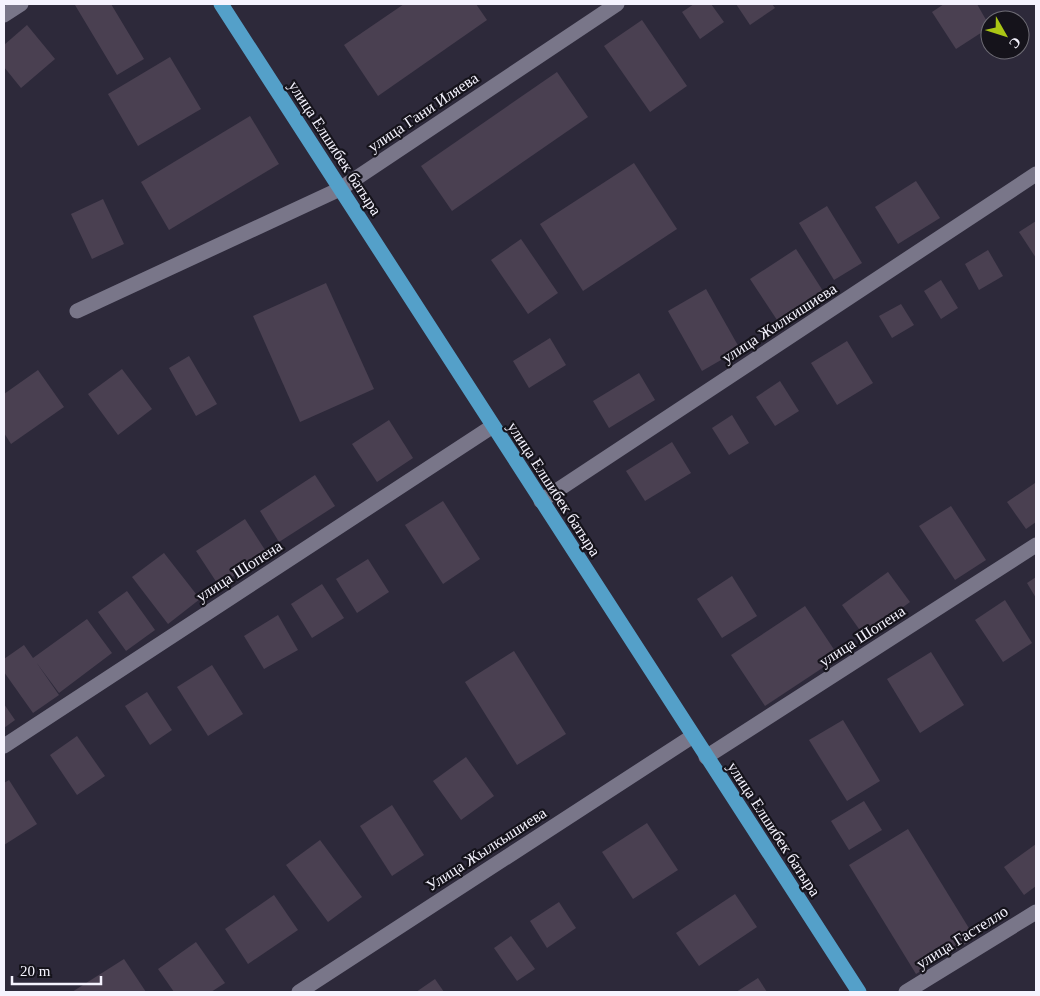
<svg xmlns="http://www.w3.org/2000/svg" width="1040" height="996" viewBox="0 0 1040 996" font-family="'Times New Roman',serif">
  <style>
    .building { fill: #4a4051 }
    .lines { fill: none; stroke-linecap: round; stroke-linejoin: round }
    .minor { stroke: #797689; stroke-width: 15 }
    .major { stroke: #54a0c9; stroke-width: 15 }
    .labels { text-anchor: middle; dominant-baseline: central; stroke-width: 4.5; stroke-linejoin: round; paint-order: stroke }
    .street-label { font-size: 16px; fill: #f5f3fe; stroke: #15131b }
  </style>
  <rect width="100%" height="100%" fill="#2d293a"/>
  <g class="building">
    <path d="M 77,4 L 111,4 L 144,59 L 117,75 L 75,5 Z"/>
    <path d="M 404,4 L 476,4 L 487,20 L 378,96 L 344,45 Z"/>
    <path d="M 694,4 L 711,4 L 724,22 L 700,39 L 682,12 Z"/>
    <path d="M 736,4 L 772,4 L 775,8 L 750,25 Z"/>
    <path d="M 944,4 L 977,4 L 990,27 L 956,49 L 932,12 Z"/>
    <path d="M 642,20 L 687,86 L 650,112 L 604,46 Z"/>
    <path d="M 27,25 L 55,59 L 21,88 L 4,67 L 4,45 Z"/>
    <path d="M 170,57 L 201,109 L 138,146 L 108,94 Z"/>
    <path d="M 557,72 L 588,117 L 452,211 L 421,166 Z"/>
    <path d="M 250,116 L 279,164 L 169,230 L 141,182 Z"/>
    <path d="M 634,163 L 677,229 L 583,291 L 540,224 Z"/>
    <path d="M 916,181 L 940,218 L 898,244 L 875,207 Z"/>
    <path d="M 103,199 L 124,244 L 92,259 L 71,214 Z"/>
    <path d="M 827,206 L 862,263 L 834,280 L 799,223 Z"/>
    <path d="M 1036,221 L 1036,258 L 1019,232 Z"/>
    <path d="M 521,239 L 558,293 L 528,314 L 491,260 Z"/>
    <path d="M 796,249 L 823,291 L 777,320 L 750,279 Z"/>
    <path d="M 988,250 L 1003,276 L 979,290 L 965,264 Z"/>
    <path d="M 941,280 L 958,308 L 941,319 L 924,291 Z"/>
    <path d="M 326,283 L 374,389 L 300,422 L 253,316 Z"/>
    <path d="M 706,289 L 740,349 L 702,371 L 668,311 Z"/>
    <path d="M 901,304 L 914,325 L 892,338 L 879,316 Z"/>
    <path d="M 550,338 L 566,365 L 529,388 L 513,361 Z"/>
    <path d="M 847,341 L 873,383 L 837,405 L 811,363 Z"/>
    <path d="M 189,356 L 217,404 L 196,416 L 169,368 Z"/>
    <path d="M 122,369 L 152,409 L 118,435 L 88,394 Z"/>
    <path d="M 38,370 L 64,407 L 11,444 L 4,433 L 4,394 Z"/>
    <path d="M 639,373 L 655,400 L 609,428 L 593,401 Z"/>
    <path d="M 780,381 L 799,411 L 775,426 L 756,397 Z"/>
    <path d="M 732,415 L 749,443 L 729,455 L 712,428 Z"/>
    <path d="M 389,420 L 413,458 L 377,482 L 352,444 Z"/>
    <path d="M 672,442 L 691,473 L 645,501 L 626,471 Z"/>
    <path d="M 315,475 L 335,506 L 279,542 L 260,511 Z"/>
    <path d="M 1035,483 L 1036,522 L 1026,529 L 1007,502 Z"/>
    <path d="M 443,501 L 480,559 L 443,584 L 405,525 Z"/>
    <path d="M 951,506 L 986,560 L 955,580 L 919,526 Z"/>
    <path d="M 245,519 L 267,553 L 219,586 L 196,551 Z"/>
    <path d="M 164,553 L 200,599 L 168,624 L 132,577 Z"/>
    <path d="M 368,559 L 389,592 L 357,613 L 336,579 Z"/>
    <path d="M 888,572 L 910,602 L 864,636 L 842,605 Z"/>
    <path d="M 732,576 L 757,616 L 722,638 L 697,599 Z"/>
    <path d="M 1036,577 L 1036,598 L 1027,583 Z"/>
    <path d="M 322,584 L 344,618 L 312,638 L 291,604 Z"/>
    <path d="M 127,591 L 155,630 L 126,651 L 98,612 Z"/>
    <path d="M 1005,600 L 1032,643 L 1003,662 L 975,620 Z"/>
    <path d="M 805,606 L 839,657 L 765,706 L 731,655 Z"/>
    <path d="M 278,615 L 298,650 L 264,669 L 244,636 Z"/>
    <path d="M 87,619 L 112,653 L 59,693 L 36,662 L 59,695 L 33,713 L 4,672 L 4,659 L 24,645 L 33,658 Z"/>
    <path d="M 514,651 L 566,734 L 517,765 L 465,682 Z"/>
    <path d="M 931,652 L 964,705 L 920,733 L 887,679 Z"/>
    <path d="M 212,665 L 243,714 L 208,736 L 177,687 Z"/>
    <path d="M 147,692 L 172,730 L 150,745 L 125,706 Z"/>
    <path d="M 4,704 L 15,720 L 4,728 Z"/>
    <path d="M 843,720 L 880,781 L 847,801 L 809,740 Z"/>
    <path d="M 77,736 L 105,776 L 77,795 L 50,755 Z"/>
    <path d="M 466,757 L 494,796 L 461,820 L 433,781 Z"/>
    <path d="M 9,780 L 37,824 L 4,845 L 4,783 Z"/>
    <path d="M 864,801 L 882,830 L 849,850 L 831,821 Z"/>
    <path d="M 392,805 L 424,855 L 392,876 L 360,826 Z"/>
    <path d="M 647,823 L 678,870 L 633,899 L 602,852 Z"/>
    <path d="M 908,829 L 975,938 L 916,974 L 849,865 Z"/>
    <path d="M 320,840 L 362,897 L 328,922 L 286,865 Z"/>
    <path d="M 1036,844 L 1036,886 L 1024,895 L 1004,867 Z"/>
    <path d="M 735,894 L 757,927 L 699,966 L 676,933 Z"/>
    <path d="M 274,895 L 298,930 L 248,964 L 225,929 Z"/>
    <path d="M 559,902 L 576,928 L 547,948 L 530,921 Z"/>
    <path d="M 511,936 L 535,969 L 517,981 L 494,948 Z"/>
    <path d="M 196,942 L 225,983 L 211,992 L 174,992 L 158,969 Z"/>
    <path d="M 124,959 L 146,992 L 72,992 Z"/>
    <path d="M 758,978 L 767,992 L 736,992 Z"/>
    <path d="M 435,979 L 444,992 L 416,992 Z"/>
  </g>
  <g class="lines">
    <g class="minor">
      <path d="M 4,15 L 21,4"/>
      <path d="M 77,311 L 340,189 L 617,4"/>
      <path d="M 541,501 L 1036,174"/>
      <path d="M 4,746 L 493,426"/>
      <path d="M 706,757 L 1036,545"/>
      <path d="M 299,992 L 693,736"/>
      <path d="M 906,992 L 1036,912"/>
    </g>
    <path class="major" d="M 221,4 L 859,992"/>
  </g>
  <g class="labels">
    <g class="street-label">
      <text transform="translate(423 112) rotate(-34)">улица Гани Иляева</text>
      <text transform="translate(335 148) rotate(57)">улица Елшибек батыра</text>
      <text transform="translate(779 323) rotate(-33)">улица Жилкишиева</text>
      <text transform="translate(554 489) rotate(57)">улица Елшибек батыра</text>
      <text transform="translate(239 571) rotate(-33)">улица Шопена</text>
      <text transform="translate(862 636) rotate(-33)">улица Шопена</text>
      <text transform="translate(774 829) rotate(57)">улица Елшибек батыра</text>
      <text transform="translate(486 849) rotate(-33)">Улица Жылкышиева</text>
      <text transform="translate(962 937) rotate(-32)">улица Гастелло</text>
    </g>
  </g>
  <rect width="1040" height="996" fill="none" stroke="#f5f3fe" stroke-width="10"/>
  <g transform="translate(1005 35) rotate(129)"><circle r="24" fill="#15131b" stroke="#6f6d76"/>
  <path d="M0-4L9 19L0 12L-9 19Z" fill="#abc615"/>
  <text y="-8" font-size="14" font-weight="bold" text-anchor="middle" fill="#f5f3fe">С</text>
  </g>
  <path d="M12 976v8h89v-8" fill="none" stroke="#f5f3fe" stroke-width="2.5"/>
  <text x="20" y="976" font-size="15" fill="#f5f3fe" stroke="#15131b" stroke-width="4" paint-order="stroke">20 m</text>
</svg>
